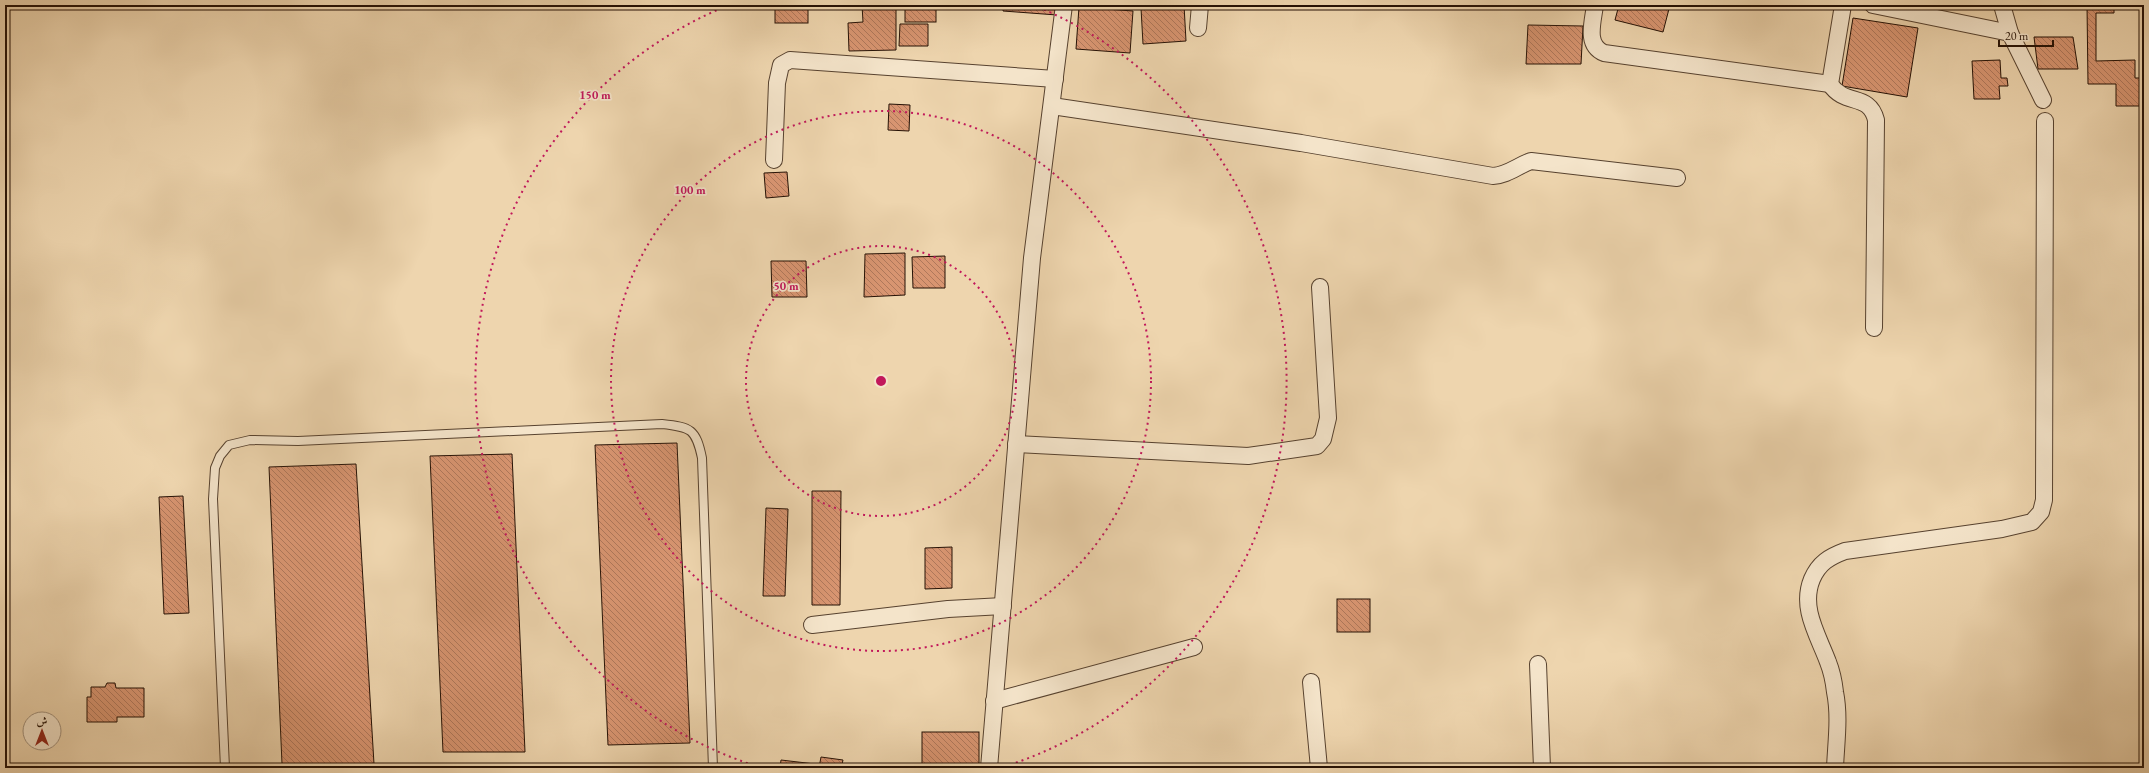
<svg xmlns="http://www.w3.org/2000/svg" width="2149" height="773" viewBox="0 0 2149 773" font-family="'EB Garamond',Amiri,serif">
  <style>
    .building { fill: url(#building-back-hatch); stroke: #251105 }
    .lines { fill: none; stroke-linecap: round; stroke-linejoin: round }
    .lane-casing { stroke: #57422f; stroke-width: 10 }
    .street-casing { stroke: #57422f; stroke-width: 18 }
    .lane { stroke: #f4e4ca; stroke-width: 8 }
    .street { stroke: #f4e4ca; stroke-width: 16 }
    .ring { fill: none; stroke: #c2185b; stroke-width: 2; stroke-dasharray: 2 4 }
    .centre { fill: #c2185b; stroke: #f4e4ca; stroke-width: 2 }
    .ring-label { font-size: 12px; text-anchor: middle; font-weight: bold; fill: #c2185b; stroke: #f4e4ca; stroke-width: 3.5; stroke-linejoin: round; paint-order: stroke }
  </style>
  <defs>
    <pattern id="building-back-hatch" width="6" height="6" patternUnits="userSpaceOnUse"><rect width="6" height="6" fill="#d89571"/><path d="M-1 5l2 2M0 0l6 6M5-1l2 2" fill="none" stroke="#af785b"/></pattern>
  </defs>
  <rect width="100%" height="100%" fill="#eed5ae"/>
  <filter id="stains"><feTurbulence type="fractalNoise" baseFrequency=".005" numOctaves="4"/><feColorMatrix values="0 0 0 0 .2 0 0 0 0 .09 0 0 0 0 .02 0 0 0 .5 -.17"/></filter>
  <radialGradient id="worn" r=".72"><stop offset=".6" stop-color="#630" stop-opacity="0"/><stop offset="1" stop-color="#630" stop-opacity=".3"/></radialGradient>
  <g class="building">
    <rect x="775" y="5" width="33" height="18"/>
    <path d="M 862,5 L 896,5 L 896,50 L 849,51 L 848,23 L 863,22 Z"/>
    <rect x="905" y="5" width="31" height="17"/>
    <path d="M 1004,5 L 1058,5 L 1057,15 L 1003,11 Z"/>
    <path d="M 1184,5 L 1186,41 L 1143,44 L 1141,8 Z"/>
    <path d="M 1619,5 L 1670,5 L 1663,32 L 1615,20 Z"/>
    <path d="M 2087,5 L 2114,5 L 2114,13 L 2096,13 L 2096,61 L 2135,60 L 2135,78 L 2143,78 L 2143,106 L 2116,106 L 2116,84 L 2088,84 Z"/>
    <path d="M 1079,7 L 1133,11 L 1130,53 L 1076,49 Z"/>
    <path d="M 1853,18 L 1918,28 L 1907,97 L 1842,86 Z"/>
    <path d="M 900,24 L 928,24 L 928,46 L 899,46 Z"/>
    <path d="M 1528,25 L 1583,26 L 1581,64 L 1526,64 Z"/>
    <path d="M 2034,37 L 2073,37 L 2078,69 L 2038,69 Z"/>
    <path d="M 2000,60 L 2001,78 L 2007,78 L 2008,86 L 1999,86 L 2000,99 L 1974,99 L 1972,61 Z"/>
    <path d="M 889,104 L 910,105 L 909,131 L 888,130 Z"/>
    <path d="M 787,172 L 789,196 L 766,198 L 764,173 Z"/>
    <path d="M 905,253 L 905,295 L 864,297 L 865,254 Z"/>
    <path d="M 945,256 L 945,288 L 913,288 L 912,257 Z"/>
    <path d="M 771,261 L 806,261 L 807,297 L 772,297 Z"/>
    <path d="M 677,443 L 690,743 L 608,745 L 595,445 Z"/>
    <path d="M 512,454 L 525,752 L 443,752 L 430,456 Z"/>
    <path d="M 356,464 L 374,764 L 282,764 L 269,467 Z"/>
    <path d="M 812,491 L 841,491 L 840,605 L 812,605 Z"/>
    <path d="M 183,496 L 189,613 L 164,614 L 159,497 Z"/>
    <path d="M 766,508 L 788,509 L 785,596 L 763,596 Z"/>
    <path d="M 952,547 L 952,588 L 925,589 L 925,548 Z"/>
    <rect x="1337" y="599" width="33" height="33"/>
    <path d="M 107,683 L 115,683 L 116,688 L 144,688 L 144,717 L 117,717 L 117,722 L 87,722 L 87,697 L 91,697 L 91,687 L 105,687 Z"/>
    <rect x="922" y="732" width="57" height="36"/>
    <path d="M 821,757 L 843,760 L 841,768 L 819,768 Z"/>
    <path d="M 781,760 L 815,764 L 815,768 L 780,768 Z"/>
  </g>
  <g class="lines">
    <g class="lane-casing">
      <path id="lane" d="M 225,768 L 213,499 L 215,468 L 220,456 L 229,445 L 250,440 L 298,441 L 662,424 C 691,427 696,429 702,458 L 713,768"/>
    </g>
    <g class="street-casing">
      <g id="street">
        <path d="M 1595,5 C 1593,22 1585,45 1604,53 L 1830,84"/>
        <path d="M 1843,5 L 1830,84 C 1845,107 1869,92 1876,120 L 1874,328"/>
        <path d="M 1873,5 L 2010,33"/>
        <path d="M 2002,5 L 2010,33 L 2043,100"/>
        <path d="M 1198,28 L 1200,5"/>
        <path d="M 1052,106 L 1301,143 L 1493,176 C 1508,175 1517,166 1531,161 L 1677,178"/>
        <path d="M 774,160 L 777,83 L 781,65 L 790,60 L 1055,79"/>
        <path d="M 1016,444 L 1248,456 L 1317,446 L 1323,439 L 1328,418 L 1320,287"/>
        <path d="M 812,625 L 948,609 L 1003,606"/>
        <path d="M 1538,664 L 1542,768"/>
        <path d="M 1311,682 L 1319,768"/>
        <path d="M 994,701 L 1194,647"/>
        <path d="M 989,768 L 1032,258 L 1064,5"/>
        <path d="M 1835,768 C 1836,743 1840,717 1835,692 C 1834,683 1832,672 1828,662 C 1818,635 1800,608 1812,579 C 1819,563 1829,557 1845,551 L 2002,529 L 2032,522 L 2041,512 L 2044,500 L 2045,121"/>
      </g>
    </g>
    <use href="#lane" class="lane"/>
    <use href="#street" class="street"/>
  </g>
  <g class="ring">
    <circle cx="881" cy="381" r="135"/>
    <circle cx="881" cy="381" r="270"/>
    <path d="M759 767A405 405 0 0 1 729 5M1033 5A405 405 0 0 1 1003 767"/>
  </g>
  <circle cx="881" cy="381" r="6" class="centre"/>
  <g class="ring-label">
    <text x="595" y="99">150 m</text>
    <text x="690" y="194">100 m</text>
    <text x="786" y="290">50 m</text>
  </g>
  <rect width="2149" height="773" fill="none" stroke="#eed5ae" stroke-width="20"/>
  <rect x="6" y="6" width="2137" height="761" fill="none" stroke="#251105" stroke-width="2"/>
  <rect x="10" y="10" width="2129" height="753" fill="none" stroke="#251105"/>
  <g transform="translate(42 731)"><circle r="19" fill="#f4e4ca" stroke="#a1907b"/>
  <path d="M0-3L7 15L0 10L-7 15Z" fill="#8f2418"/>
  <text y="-6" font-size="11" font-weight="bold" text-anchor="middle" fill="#251105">ش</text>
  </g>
  <path d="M1999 40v6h54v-6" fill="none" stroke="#251105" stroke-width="2"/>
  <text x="2005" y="40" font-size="12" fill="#251105" stroke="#f4e4ca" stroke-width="3" paint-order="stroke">20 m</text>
  <rect width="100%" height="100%" filter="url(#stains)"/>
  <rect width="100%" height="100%" fill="url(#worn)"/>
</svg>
